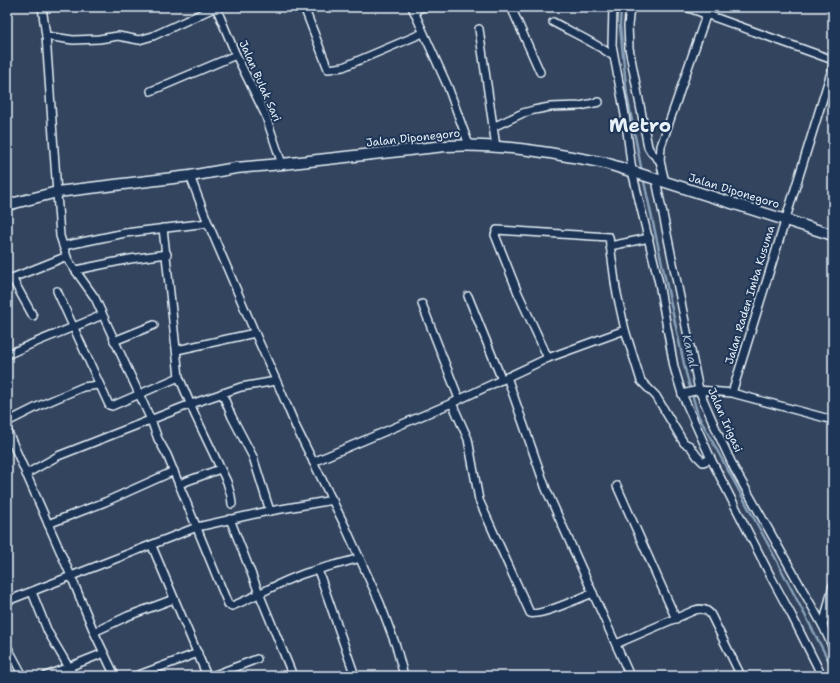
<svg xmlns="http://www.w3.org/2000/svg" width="840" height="683" viewBox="0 0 840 683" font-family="'Shantell Sans',sans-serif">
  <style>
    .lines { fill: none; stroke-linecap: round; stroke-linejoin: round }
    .stream { stroke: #89a2ba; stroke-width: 2.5 }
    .street-casing { stroke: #e8f1f8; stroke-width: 10 }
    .secondary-casing { stroke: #e8f1f8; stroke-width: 13 }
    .street { stroke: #1d3557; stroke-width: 7 }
    .secondary { stroke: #1d3557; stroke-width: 10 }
    .labels { text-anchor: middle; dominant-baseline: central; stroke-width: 4; stroke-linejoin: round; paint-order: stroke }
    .street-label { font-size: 11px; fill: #e8f1f8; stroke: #1d3557 }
    .water-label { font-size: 12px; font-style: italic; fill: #b0c3d4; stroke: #1d3557 }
    .town-label { font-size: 19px; font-weight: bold; fill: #e8f1f8; stroke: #1d3557 }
  </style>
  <rect width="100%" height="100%" fill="#33445e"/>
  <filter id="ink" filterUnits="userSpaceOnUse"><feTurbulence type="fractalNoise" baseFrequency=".025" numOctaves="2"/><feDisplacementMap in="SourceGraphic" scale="8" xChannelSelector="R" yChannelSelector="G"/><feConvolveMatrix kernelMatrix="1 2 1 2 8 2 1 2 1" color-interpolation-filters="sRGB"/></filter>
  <g filter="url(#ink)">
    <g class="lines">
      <g class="stream">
        <path d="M 621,7 L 620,26 L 627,95 L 642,172"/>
        <path d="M 643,177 L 686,373 L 698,415 L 769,546 L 833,669"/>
      </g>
      <g class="street-casing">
        <g id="street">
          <path d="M 42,7 L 46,36 L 60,236 L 68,260 L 95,298 L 151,420 L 158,439 L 167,455 L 228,604 L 232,606 C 258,596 282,580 309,572 C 326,567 343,563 360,558"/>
          <path d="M 216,7 L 236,55 L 265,114 L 282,164"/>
          <path d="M 304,7 L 328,69 L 343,67 L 423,33"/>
          <path d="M 412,7 L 448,87 L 469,145"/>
          <path d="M 511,7 L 540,72"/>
          <path d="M 613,7 L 612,45 L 625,115 L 632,171 L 659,283 L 674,367 L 682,394 L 711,459 L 771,577 L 792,616 L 822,676"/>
          <path d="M 630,7 L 628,26 L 629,48 L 648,147 L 651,152 L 660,161"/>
          <path d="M 686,7 L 833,60"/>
          <path d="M 414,11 L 423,7"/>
          <path d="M 553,22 C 573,33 594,42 613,56"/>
          <path d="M 479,29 L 496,147"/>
          <path d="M 46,36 L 73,40 L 99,39 L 118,36 L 139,40 L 153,36 L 216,7"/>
          <path d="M 151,91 L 236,55"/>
          <path d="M 493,127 L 523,113 L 534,110 L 550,107 L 580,106 L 599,102"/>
          <path d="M 190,176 L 208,223 L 255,333 L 280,389 L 296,427 L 345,526 L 380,603 L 396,646 L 404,676"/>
          <path d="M 656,180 L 699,390 L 719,436 L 734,468 L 823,626"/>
          <path d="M 665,182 L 660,161 L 661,146 L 709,7"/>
          <path d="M 163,228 L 179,377 L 195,415 L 227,482 L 231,496 L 232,504"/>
          <path d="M 63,246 L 125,233 L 208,223"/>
          <path d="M 610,246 L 649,238"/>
          <path d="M 76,270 L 130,259 L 167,254"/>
          <path d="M 12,278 L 33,316"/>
          <path d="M 7,280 L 65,257"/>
          <path d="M 57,291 L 109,405 L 112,406 L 179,377"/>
          <path d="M 468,296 L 502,380"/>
          <path d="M 422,304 L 459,399"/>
          <path d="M 114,341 L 154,325"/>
          <path d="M 177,350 L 255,333"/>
          <path d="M 7,355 C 38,340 71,329 102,315"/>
          <path d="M 548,358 L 518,293 L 495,235 L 497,230 L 609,237 L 616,289 L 625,330 L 641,381 L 656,396 L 684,443 L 690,446 L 697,456 L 703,462 L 711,459"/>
          <path d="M 507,377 L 546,489 L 630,676"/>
          <path d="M 222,393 L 232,417 L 253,457 L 270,511"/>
          <path d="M 732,393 L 833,66"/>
          <path d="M 682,394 L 699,390 L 732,393 L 833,420"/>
          <path d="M 452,403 L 468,439 L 479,500 L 530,613 C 539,617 582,597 593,593"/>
          <path d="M 7,422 L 41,405 L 83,387 L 99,385"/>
          <path d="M 7,430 L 71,576 L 94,632 L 115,676"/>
          <path d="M 313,462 L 452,403 L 548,358 L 625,330"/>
          <path d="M 26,474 L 58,456 L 191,404 L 241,387 L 276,381"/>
          <path d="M 179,484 L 220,469"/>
          <path d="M 617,486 L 676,619"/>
          <path d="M 230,519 L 259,593 L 293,676"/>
          <path d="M 48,524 L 105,502 L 174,471"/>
          <path d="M 152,546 L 207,676"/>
          <path d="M 318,570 L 355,676"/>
          <path d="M 833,585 L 823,626 L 833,648"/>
          <path d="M 32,592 L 48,632 L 74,676"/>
          <path d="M 7,601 L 197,527 L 264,512 L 333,500"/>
          <path d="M 94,632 L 128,616 L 174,599"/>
          <path d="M 616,644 L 695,610 C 702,608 707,609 711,615 L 741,676"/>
          <path d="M 7,646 L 23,676"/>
          <path d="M 46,676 L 104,653"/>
          <path d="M 136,676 L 198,653"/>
          <path d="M 212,676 L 257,659"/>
        </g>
      </g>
      <g class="secondary-casing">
        <path id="secondary" d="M 7,205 L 57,192 L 190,176 L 236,168 L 282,164 L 445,146 C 498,143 553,153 605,163 L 833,235"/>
      </g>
      <use href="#street" class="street"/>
      <use href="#secondary" class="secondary"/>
    </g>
  </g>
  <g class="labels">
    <g class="street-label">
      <text transform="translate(260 81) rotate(66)">Jalan Bulak Sari</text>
      <text transform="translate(413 138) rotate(-6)">Jalan Diponegoro</text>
      <text transform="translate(734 191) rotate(17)">Jalan Diponegoro</text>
      <text transform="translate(750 295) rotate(-73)">Jalan Raden Imba Kusuma</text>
      <text transform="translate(725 420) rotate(66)">Jalan Irigasi</text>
    </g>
    <g class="water-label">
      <text transform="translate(690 351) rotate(77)">Kanal</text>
    </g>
    <g class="town-label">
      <text x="640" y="125">Metro</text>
    </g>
  </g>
  <rect width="840" height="683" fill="none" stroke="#1d3557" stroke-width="24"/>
  <rect x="12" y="12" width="816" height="659" fill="none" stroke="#e8f1f8" stroke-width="1.5" filter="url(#ink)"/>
</svg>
